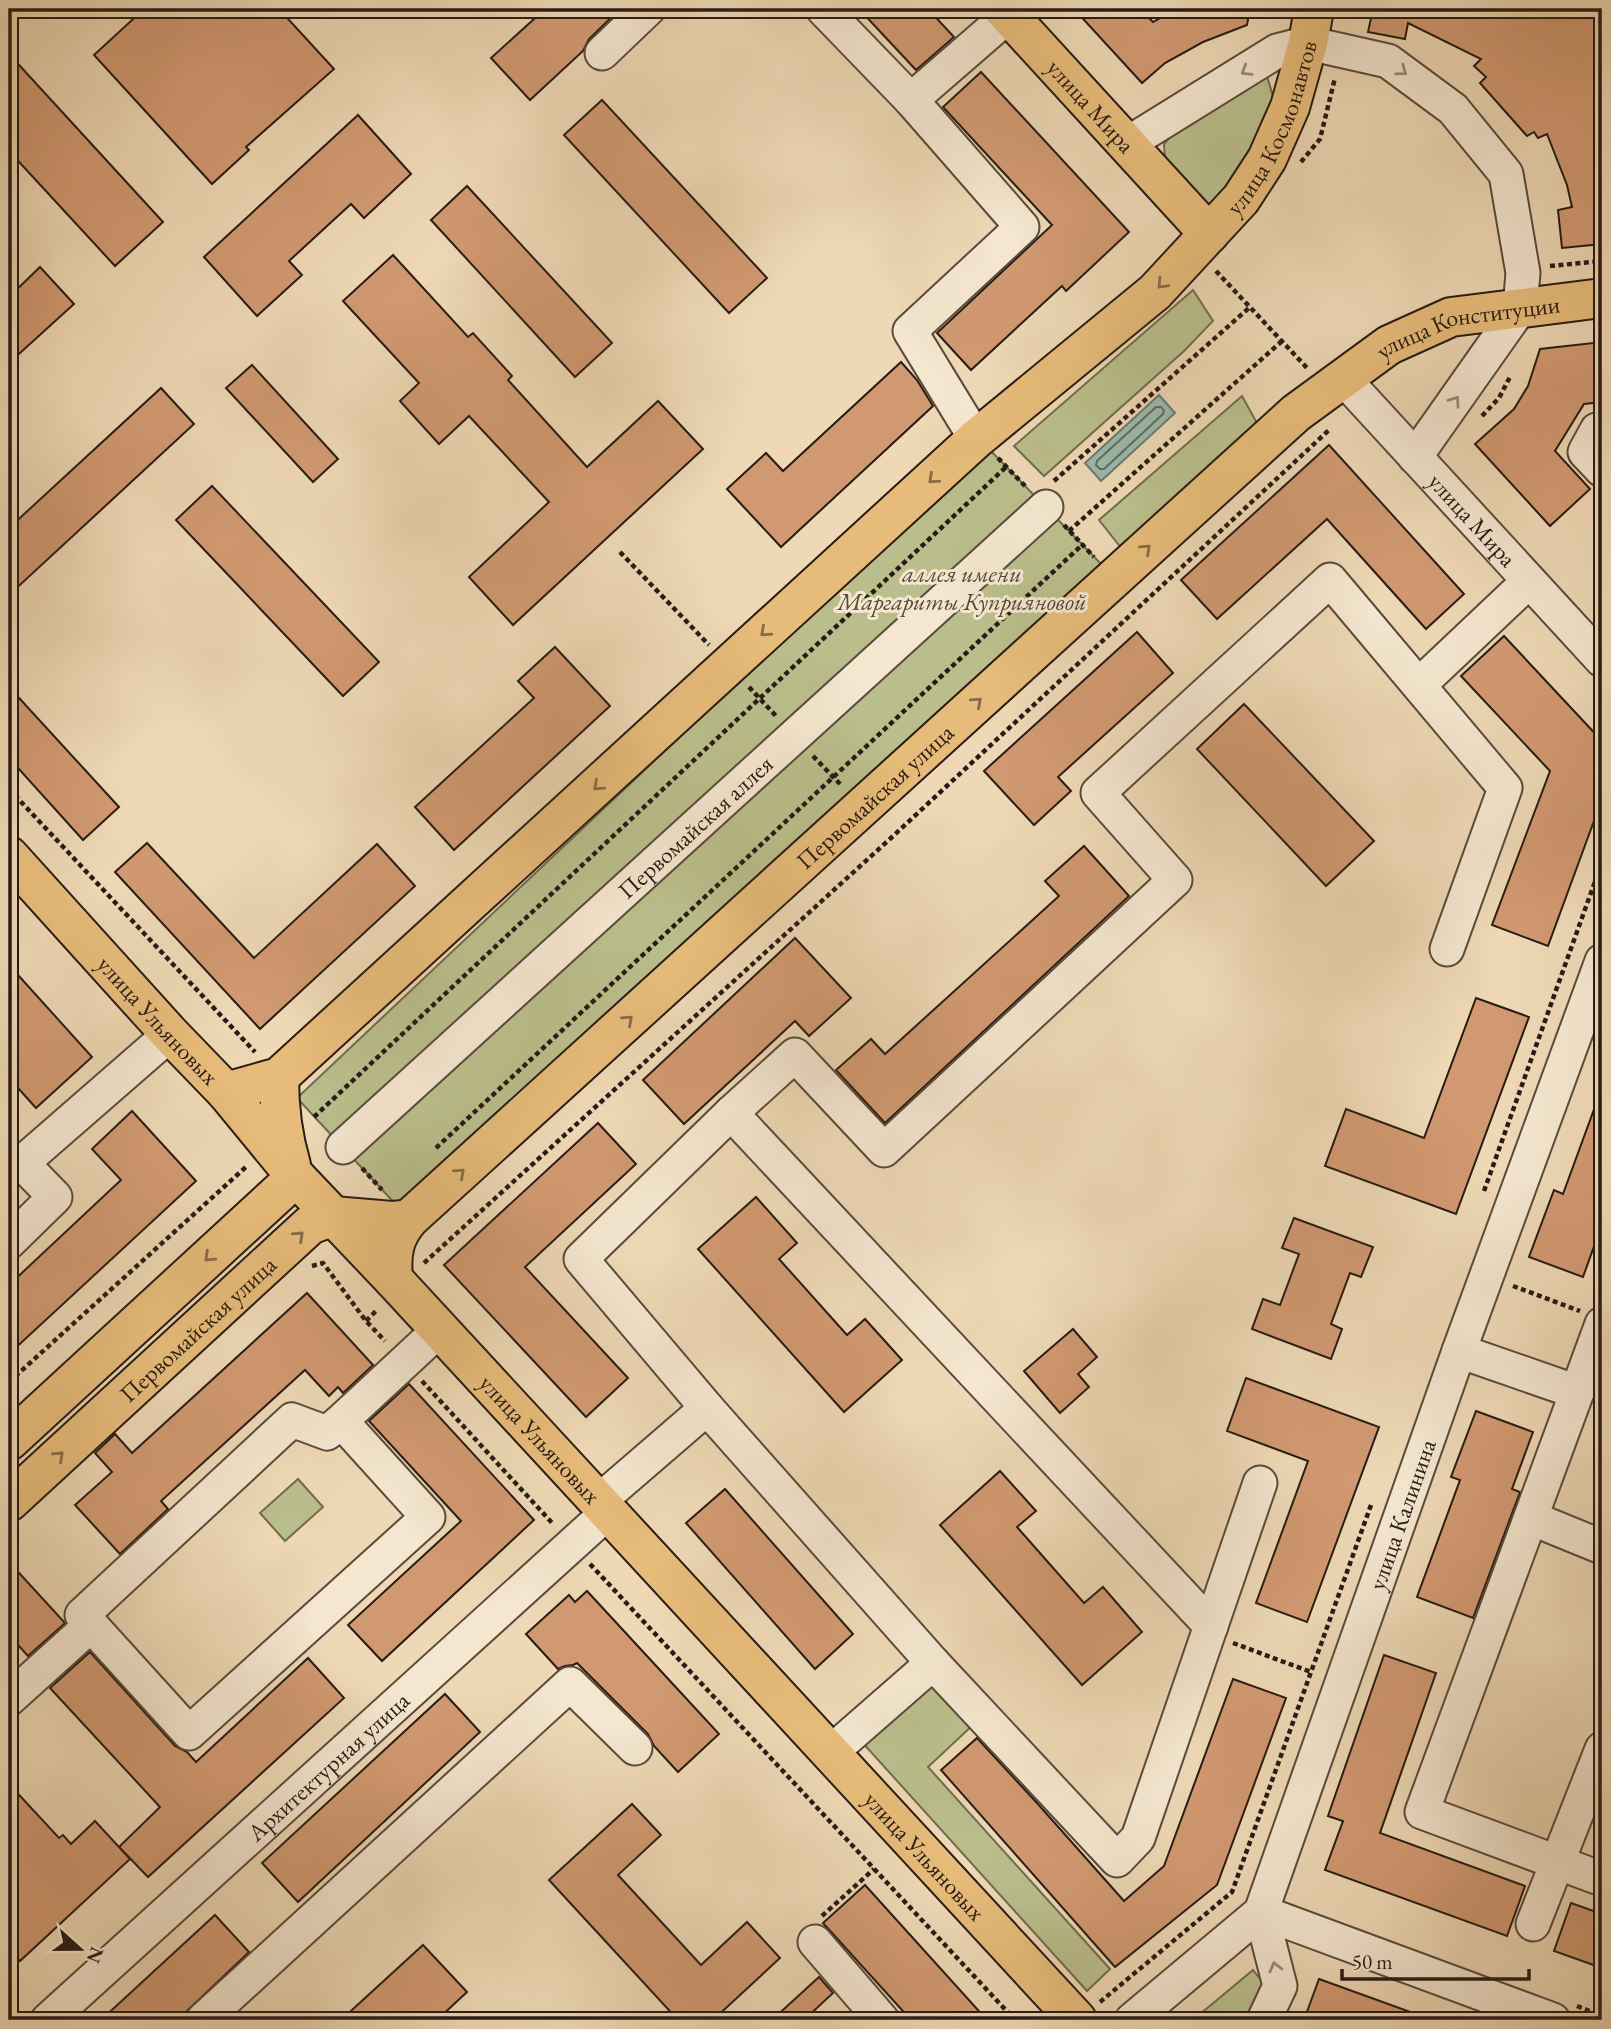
<svg xmlns="http://www.w3.org/2000/svg" width="1611" height="2029" viewBox="0 0 1611 2029" font-family="'EB Garamond',serif">
  <style>
    .green { fill: #babe8c; stroke: #706c50; stroke-width: 2 }
    .water { fill: #99baad; stroke: #6b7a70; stroke-width: 2 }
    .lines { fill: none; stroke-linecap: round; stroke-linejoin: round }
    .shore { stroke: #606a60; stroke-width: 2 }
    .building { fill: #d19971; stroke: #271b14; stroke-width: 2 }
    .minor-casing { stroke: #594a3c; stroke-width: 37 }
    .major-casing { stroke: #271b14; stroke-width: 42 }
    .path { stroke: #271b14; stroke-width: 4.5; stroke-dasharray: 5 3.5; stroke-linecap: butt }
    .minor { stroke: #f4e6cf; stroke-width: 33 }
    .major { stroke: #e7bc7a; stroke-width: 38 }
    .oneway { stroke: #988b7b }
    .oneway2 { stroke: #876c47 }
    .labels { text-anchor: middle; dominant-baseline: central; stroke-width: 6; stroke-linejoin: round; paint-order: stroke }
    .street-label { font-size: 24px; fill: #271b14; stroke: #f4e6cf }
    .park-label { font-size: 24px; font-style: italic; fill: #534c38; stroke: #f4e6cf }
  </style>
  <rect width="100%" height="100%" fill="#eed8b5"/>
  <filter id="stains"><feTurbulence type="fractalNoise" baseFrequency=".00286" numOctaves="4"/><feColorMatrix values="0 0 0 0 .2 0 0 0 0 .09 0 0 0 0 .02 0 0 0 .5 -.17"/></filter>
  <radialGradient id="worn" r=".72"><stop offset=".6" stop-color="#630" stop-opacity="0"/><stop offset="1" stop-color="#630" stop-opacity=".3"/></radialGradient>
  <g class="green">
    <path d="M 1266,73 L 1275,103 L 1249,162 L 1213,216 L 1165,158 L 1164,144 L 1183,122 Z"/>
    <path d="M 1193,290 L 1213,321 L 1184,351 L 1044,476 L 1014,446 Z"/>
    <path d="M 1242,396 L 1258,425 L 1122,549 L 1099,520 Z"/>
    <path d="M 987,447 L 1107,570 L 400,1209 L 297,1098 Z"/>
    <path d="M 298,1479 L 323,1507 L 285,1541 L 260,1513 Z"/>
    <path d="M 931,1677 L 974,1724 L 928,1767 L 1110,1969 L 1087,1991 L 861,1741 Z"/>
    <path d="M 1253,1970 L 1267,1988 L 1253,2020 L 1193,2020 Z"/>
  </g>
  <path class="water" d="M 1159,395 L 1175,413 L 1101,481 L 1085,463 Z"/>
  <g class="lines">
    <path class="shore" d="M 1156,407 L 1161,407 L 1164,411 L 1163,414 L 1104,469 L 1100,469 L 1096,465 L 1097,461 Z"/>
  </g>
  <g class="building">
    <path d="M 144,9 L 279,9 L 334,69 L 246,147 L 249,150 L 212,184 L 94,55 Z"/>
    <path d="M 545,9 L 620,9 L 589,39 L 583,51 L 530,100 L 491,58 Z"/>
    <path d="M 859,9 L 928,9 L 954,37 L 916,70 Z"/>
    <path d="M 1074,9 L 1140,9 L 1153,22 L 1176,9 L 1250,9 L 1247,25 L 1203,42 L 1165,63 L 1142,83 Z"/>
    <path d="M 1373,9 L 1602,9 L 1602,244 L 1562,248 L 1558,210 L 1572,207 L 1567,185 L 1547,134 L 1538,138 L 1534,132 L 1527,136 L 1480,83 L 1486,77 L 1474,66 L 1481,59 L 1408,23 L 1405,39 L 1368,32 Z"/>
    <path d="M 9,54 L 163,222 L 115,266 L 9,151 Z"/>
    <path d="M 981,72 L 1129,232 L 1066,291 L 1062,286 L 971,370 L 937,333 L 1052,225 L 943,107 Z"/>
    <path d="M 602,100 L 767,278 L 729,313 L 564,135 Z"/>
    <path d="M 358,115 L 411,174 L 364,218 L 351,204 L 289,261 L 302,275 L 257,316 L 204,257 Z"/>
    <path d="M 467,186 L 612,343 L 575,377 L 431,220 Z"/>
    <path d="M 393,255 L 468,337 L 473,333 L 512,376 L 508,380 L 587,467 L 658,401 L 703,449 L 513,625 L 469,577 L 549,502 L 469,416 L 439,444 L 400,401 L 419,383 L 343,301 Z"/>
    <path d="M 40,267 L 74,304 L 9,363 L 9,297 Z"/>
    <path d="M 1602,342 L 1602,402 L 1584,404 L 1555,451 L 1590,489 L 1550,526 L 1475,444 L 1514,409 L 1528,386 L 1540,349 Z"/>
    <path d="M 901,362 L 917,380 L 933,406 L 781,547 L 727,489 L 766,453 L 783,471 Z"/>
    <path d="M 252,365 L 338,459 L 313,482 L 226,388 Z"/>
    <path d="M 161,388 L 194,424 L 9,595 L 9,528 Z"/>
    <path d="M 1329,445 L 1464,594 L 1426,629 L 1327,519 L 1217,619 L 1181,580 Z"/>
    <path d="M 212,486 L 379,662 L 343,696 L 176,520 Z"/>
    <path d="M 1137,632 L 1173,673 L 1058,777 L 1071,791 L 1034,825 L 984,771 Z"/>
    <path d="M 1504,636 L 1602,741 L 1602,799 L 1548,946 L 1492,925 L 1550,771 L 1461,676 Z"/>
    <path d="M 555,647 L 610,706 L 454,850 L 415,807 L 534,698 L 518,681 Z"/>
    <path d="M 9,687 L 119,807 L 83,840 L 9,758 Z"/>
    <path d="M 1244,704 L 1374,841 L 1326,886 L 1197,749 Z"/>
    <path d="M 147,843 L 254,958 L 377,844 L 415,886 L 260,1029 L 115,872 Z"/>
    <path d="M 1084,846 L 1129,896 L 885,1123 L 836,1070 L 871,1039 L 885,1054 L 1059,896 L 1045,881 Z"/>
    <path d="M 795,938 L 851,998 L 809,1036 L 795,1021 L 684,1124 L 643,1080 Z"/>
    <path d="M 9,965 L 92,1057 L 36,1108 L 9,1078 Z"/>
    <path d="M 1476,998 L 1529,1017 L 1456,1214 L 1325,1166 L 1346,1109 L 1424,1138 Z"/>
    <path d="M 1600,1093 L 1602,1093 L 1602,1224 L 1583,1277 L 1529,1257 L 1554,1190 L 1563,1194 Z"/>
    <path d="M 132,1111 L 196,1181 L 9,1354 L 9,1285 L 121,1180 L 92,1149 Z"/>
    <path d="M 598,1123 L 636,1164 L 525,1267 L 628,1378 L 586,1417 L 444,1265 Z"/>
    <path d="M 756,1197 L 797,1243 L 779,1259 L 847,1335 L 865,1319 L 902,1360 L 844,1412 L 698,1249 Z"/>
    <path d="M 1294,1218 L 1373,1247 L 1361,1277 L 1350,1273 L 1331,1324 L 1342,1329 L 1331,1359 L 1252,1329 L 1263,1299 L 1280,1305 L 1299,1254 L 1282,1248 Z"/>
    <path d="M 307,1293 L 373,1365 L 343,1393 L 338,1387 L 329,1396 L 305,1370 L 161,1501 L 168,1509 L 120,1554 L 75,1505 L 112,1472 L 95,1453 L 115,1434 L 132,1453 Z"/>
    <path d="M 1073,1329 L 1097,1357 L 1078,1374 L 1089,1387 L 1060,1413 L 1024,1371 Z"/>
    <path d="M 1246,1378 L 1379,1427 L 1307,1622 L 1256,1603 L 1308,1461 L 1227,1431 Z"/>
    <path d="M 409,1384 L 534,1520 L 382,1661 L 348,1625 L 461,1521 L 369,1421 Z"/>
    <path d="M 1476,1411 L 1533,1432 L 1512,1489 L 1520,1492 L 1473,1618 L 1417,1597 L 1460,1480 L 1451,1477 Z"/>
    <path d="M 1000,1471 L 1036,1511 L 1017,1527 L 1084,1603 L 1103,1587 L 1142,1632 L 1082,1685 L 940,1525 Z"/>
    <path d="M 725,1489 L 853,1634 L 815,1669 L 686,1523 Z"/>
    <path d="M 9,1562 L 65,1623 L 28,1656 L 9,1635 Z"/>
    <path d="M 587,1591 L 719,1734 L 678,1772 L 654,1746 L 648,1734 L 577,1663 L 573,1665 L 565,1666 L 558,1669 L 526,1634 L 569,1595 L 575,1602 Z"/>
    <path d="M 90,1652 L 175,1746 L 187,1752 L 196,1762 L 308,1658 L 344,1698 L 148,1877 L 119,1847 L 160,1807 L 50,1688 Z"/>
    <path d="M 1384,1655 L 1436,1673 L 1380,1833 L 1525,1886 L 1507,1936 L 1325,1870 L 1343,1821 L 1328,1816 Z"/>
    <path d="M 1233,1679 L 1286,1698 L 1217,1885 L 1115,1967 L 941,1770 L 977,1738 L 1037,1803 L 1124,1901 L 1164,1866 Z"/>
    <path d="M 445,1694 L 480,1732 L 298,1902 L 262,1863 Z"/>
    <path d="M 9,1784 L 59,1838 L 63,1835 L 71,1844 L 95,1821 L 130,1859 L 20,1961 L 9,1949 Z"/>
    <path d="M 632,1804 L 661,1835 L 618,1875 L 701,1965 L 747,1922 L 780,1958 L 713,2020 L 678,2020 L 549,1880 Z"/>
    <path d="M 865,1885 L 987,2020 L 911,2020 L 823,1923 Z"/>
    <path d="M 1571,1903 L 1602,1914 L 1602,1968 L 1554,1951 Z"/>
    <path d="M 215,1915 L 249,1952 L 187,2011 L 177,2020 L 101,2020 Z"/>
    <path d="M 423,1945 L 467,1992 L 437,2020 L 341,2020 Z"/>
    <path d="M 819,1977 L 833,1993 L 804,2020 L 772,2020 Z"/>
    <path d="M 1319,1979 L 1427,2018 L 1427,2020 L 1304,2020 Z"/>
  </g>
  <g class="lines">
    <g class="minor-casing">
      <g id="minor">
        <path d="M 823,9 L 911,100"/>
        <path d="M 602,53 L 648,9"/>
        <path d="M 1127,144 L 1277,51 L 1308,43 L 1388,61 L 1453,109 L 1506,174 L 1523,273 L 1520,308 L 1415,457"/>
        <path id="s1" d="M 1343,378 L 1602,660"/>
        <path d="M 1602,429 L 1597,430 L 1585,452 L 1602,470"/>
        <path d="M 976,439 L 910,331 L 1022,227 L 911,100 L 1009,15"/>
        <path d="M 1419,685 L 1529,581"/>
        <path d="M 731,1113 L 1211,1626"/>
        <path id="s2" d="M 343,1147 L 1046,507"/>
        <path d="M 9,1242 L 55,1197 L 22,1163 L 170,1034"/>
        <path d="M 1459,1351 L 1577,1392 L 1602,1324"/>
        <path d="M 1577,1392 L 1422,1812 L 1602,1879"/>
        <path d="M 707,1408 L 581,1259 L 731,1113 L 795,1055 L 884,1150 L 1175,880 L 1098,793 L 1330,580 L 1505,788 L 1447,949"/>
        <path d="M 341,1421 L 327,1433 L 292,1420 L 82,1615 L 189,1733 L 428,1517 L 341,1421 L 439,1330"/>
        <path d="M 598,1502 L 707,1408 L 933,1663 L 830,1753"/>
        <path d="M 1531,1518 L 1602,1547"/>
        <path d="M 933,1663 L 1117,1860 L 1138,1838 L 1260,1483"/>
        <path d="M 9,1699 L 91,1625"/>
        <path d="M 1261,1912 L 1553,2020"/>
        <path d="M 1261,1912 L 1280,1986 L 1264,2020"/>
        <path d="M 1533,1924 L 1602,1749"/>
        <path d="M 815,1942 L 882,2020"/>
        <path id="s3" d="M 48,2020 L 608,1512"/>
        <path d="M 203,2020 L 570,1684 L 635,1748"/>
        <path id="s4" d="M 1132,2020 L 1261,1912 L 1459,1351 L 1602,961"/>
      </g>
    </g>
    <g class="major-casing">
      <g id="major">
        <path id="s5" d="M 1003,9 L 1209,234"/>
        <path id="s6" d="M 9,856 L 170,1034 L 226,1092 L 296,1177 L 393,1279 L 1077,2020"/>
        <path d="M 279,1077 C 279,1108 282,1135 291,1165"/>
        <path id="s7" d="M 226,1092 L 279,1077 L 976,439 L 1155,292 L 1241,199 L 1267,159 L 1290,107 L 1308,43 L 1314,9"/>
        <path id="s8" d="M 393,1279 C 391,1254 393,1238 409,1219 L 1296,413 L 1389,345 L 1451,317 L 1602,298"/>
        <path d="M 9,1441 L 296,1177"/>
        <path id="s9" d="M 9,1502 L 310,1225 L 333,1216 L 392,1221 L 409,1219"/>
      </g>
    </g>
    <g class="path">
      <path d="M 959,9 L 966,17"/>
      <path d="M 1301,162 L 1320,139 L 1335,78"/>
      <path d="M 1550,266 L 1602,261"/>
      <path d="M 1216,271 L 1308,369"/>
      <path d="M 1482,416 L 1499,398 L 1511,375"/>
      <path d="M 998,458 L 1026,487"/>
      <path d="M 1054,481 L 1250,307"/>
      <path d="M 1064,525 L 1094,557"/>
      <path d="M 1069,531 L 1282,341"/>
      <path d="M 620,552 L 709,645"/>
      <path d="M 749,687 L 776,716"/>
      <path d="M 813,756 L 841,785"/>
      <path d="M 9,789 L 255,1052"/>
      <path d="M 314,1117 L 1006,467"/>
      <path d="M 436,1148 L 1083,544"/>
      <path d="M 362,1168 L 382,1190"/>
      <path d="M 1484,1191 L 1602,862"/>
      <path d="M 424,1263 L 891,838 L 1329,430"/>
      <path d="M 312,1266 L 323,1263 L 366,1321 L 385,1341"/>
      <path d="M 1513,1286 L 1580,1311"/>
      <path d="M 366,1321 L 378,1309"/>
      <path d="M 422,1381 L 553,1524"/>
      <path d="M 9,1382 L 247,1166"/>
      <path d="M 590,1564 L 1015,2020"/>
      <path d="M 1233,1643 L 1311,1672"/>
      <path d="M 822,1916 L 874,1869"/>
      <path d="M 1100,2002 L 1232,1892 L 1371,1505"/>
      <path d="M 1577,2006 L 1602,2016"/>
    </g>
    <use href="#minor" class="minor"/>
    <use href="#major" class="major"/>
  </g>
  <defs><path id="oneway-chevron" d="M-2-3.5L2.5 0L-2 3.5" fill="none" stroke-width="1.6" stroke-linecap="round" stroke-linejoin="round" transform="scale(1.75)"/></defs>
  <g class="oneway">
    <use href="#oneway-chevron" transform="translate(1246 71) rotate(148)"/>
    <use href="#oneway-chevron" transform="translate(1402 71) rotate(36)"/>
    <use href="#oneway-chevron" transform="translate(1455 401) rotate(-55)"/>
    <use href="#oneway-chevron" transform="translate(1275 1967) rotate(-104)"/>
  </g>
  <g class="oneway2">
    <use href="#oneway-chevron" transform="translate(1162 284) rotate(133)"/>
    <use href="#oneway-chevron" transform="translate(933 479) rotate(138)"/>
    <use href="#oneway-chevron" transform="translate(1146 549) rotate(-42)"/>
    <use href="#oneway-chevron" transform="translate(765 632) rotate(138)"/>
    <use href="#oneway-chevron" transform="translate(977 702) rotate(-42)"/>
    <use href="#oneway-chevron" transform="translate(598 786) rotate(138)"/>
    <use href="#oneway-chevron" transform="translate(628 1020) rotate(-42)"/>
    <use href="#oneway-chevron" transform="translate(460 1173) rotate(-42)"/>
    <use href="#oneway-chevron" transform="translate(299 1236) rotate(-43)"/>
    <use href="#oneway-chevron" transform="translate(209 1257) rotate(137)"/>
    <use href="#oneway-chevron" transform="translate(59 1456) rotate(-43)"/>
  </g>
  <g class="labels">
    <g class="street-label">
      <text stroke="none"><textPath href="#s5" startOffset="131">улица Мира</textPath></text>
      <text stroke="none"><textPath href="#s7" startOffset="1437">улица Космонавтов</textPath></text>
      <text stroke="none"><textPath href="#s8" startOffset="1460">улица Конституции</textPath></text>
      <text stroke="none"><textPath href="#s1" startOffset="192">улица Мира</textPath></text>
      <text stroke="none"><textPath href="#s8" startOffset="693">Первомайская улица</textPath></text>
      <text stroke="none"><textPath href="#s2" startOffset="476">Первомайская аллея</textPath></text>
      <text stroke="none"><textPath href="#s6" startOffset="222">улица Ульяновых</textPath></text>
      <text stroke="none"><textPath href="#s9" startOffset="256">Первомайская улица</textPath></text>
      <text stroke="none"><textPath href="#s6" startOffset="789">улица Ульяновых</textPath></text>
      <text stroke="none"><textPath href="#s4" startOffset="590">улица Калинина</textPath></text>
      <text stroke="none"><textPath href="#s3" startOffset="378">Архитектурная улица</textPath></text>
      <text stroke="none"><textPath href="#s6" startOffset="1356">улица Ульяновых</textPath></text>
    </g>
    <g class="park-label">
      <text x="962" y="573">аллея имени<tspan x="962" dy="28">Маргариты Куприяновой</tspan></text>
    </g>
  </g>
  <rect width="1611" height="2029" fill="none" stroke="#eed8b5" stroke-width="35"/>
  <rect x="10" y="10" width="1590" height="2008" fill="none" stroke="#271b14" stroke-width="3.5"/>
  <rect x="18" y="18" width="1576" height="1994" fill="none" stroke="#271b14" stroke-width="2"/>
  <g transform="translate(80 1949) rotate(111)" stroke="#f4e6cf" stroke-width="5" paint-order="stroke">
  <path d="M0-5L12 26L0 18L-12 26Z" fill="#271b14"/>
  <text y="-10" font-size="19" font-weight="bold" text-anchor="middle" fill="#271b14">N</text>
  </g>
  <path d="M1342 1969v10h187v-10" fill="none" stroke="#271b14" stroke-width="3.5"/>
  <text x="1352" y="1969" font-size="21" fill="#271b14" stroke="#f4e6cf" stroke-width="5" paint-order="stroke">50 m</text>
  <rect width="100%" height="100%" filter="url(#stains)"/>
  <rect width="100%" height="100%" fill="url(#worn)"/>
</svg>
